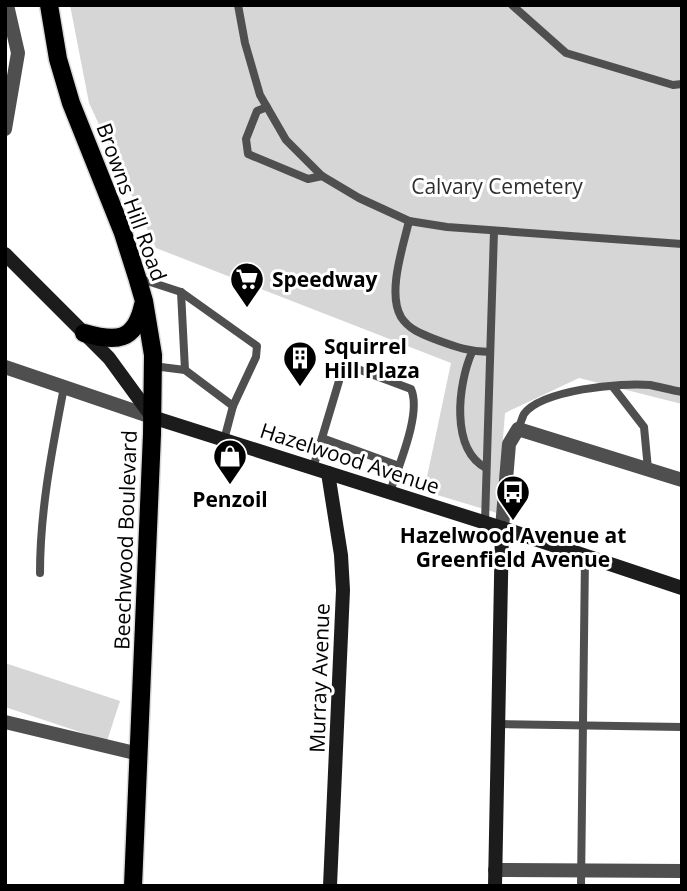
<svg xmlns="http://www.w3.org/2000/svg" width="687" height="891" viewBox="0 0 687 891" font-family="'Open Sans',sans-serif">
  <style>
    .green { fill: #d6d6d6 }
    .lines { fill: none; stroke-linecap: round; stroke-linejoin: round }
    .primary-casing { stroke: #dbdbdb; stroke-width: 21 }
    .lane { stroke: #4f4f4f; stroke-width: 8 }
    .street { stroke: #4f4f4f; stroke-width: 14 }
    .secondary { stroke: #1c1c1c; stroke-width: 14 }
    .primary { stroke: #000; stroke-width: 18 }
    .labels { text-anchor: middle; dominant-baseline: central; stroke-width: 6; stroke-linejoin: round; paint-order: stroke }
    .park-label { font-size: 21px; fill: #2d2d2d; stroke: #fff }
    .street-label { font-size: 21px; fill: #000; stroke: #fff }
    .poi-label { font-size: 21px; font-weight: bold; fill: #000; stroke: #fff; text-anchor: start }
  </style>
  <rect width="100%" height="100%" fill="#fff"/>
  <g class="green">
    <path d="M 70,5 L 682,5 L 682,404 L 579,378 L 505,413 L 497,513 L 424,491 L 451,363 L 156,248 L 89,103 Z"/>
    <path d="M 5,663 L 120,701 L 107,741 L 5,707 Z"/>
  </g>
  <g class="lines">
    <g class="primary-casing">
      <g id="primary">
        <path d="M 49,5 L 58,59 L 71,103 L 123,233 L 137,277 L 144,301 L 153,355 L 152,434 L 133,886"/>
        <path d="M 84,333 C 116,342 135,342 143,305"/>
      </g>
    </g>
    <g class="lane">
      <path d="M 238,5 L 245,43 L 260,95 L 286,140 L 322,176 L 359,198 L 409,221 L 447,227 L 682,244"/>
      <path d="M 512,5 L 566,53 L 673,85 L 682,84"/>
      <path d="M 267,107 L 257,111 L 246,139 L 248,154 L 308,179 L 322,176"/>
      <path d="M 409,221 C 403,247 387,293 401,317 C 409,330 424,335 437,340 C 456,347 470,352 490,352"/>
      <path d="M 138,278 L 181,292 L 257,346 L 256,357 L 233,406 L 224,440"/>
      <path d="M 181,292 L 185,370"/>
      <path d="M 472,352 C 458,384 450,449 486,468"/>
      <path d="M 153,366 L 185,370 L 233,406"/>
      <path d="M 613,387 L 644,427 L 648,469"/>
      <path d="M 518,429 C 520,425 522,418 524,414 C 541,390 622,382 650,385 C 660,387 671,390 682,392"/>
      <path d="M 322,438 L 399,466"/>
      <path d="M 313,468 L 342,371 L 347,365 L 411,389 C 422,413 398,467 390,492"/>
      <path d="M 485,522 L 494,231"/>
      <path d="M 40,573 C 40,510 52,450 64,387"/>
      <path d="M 497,724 L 682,727"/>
      <path d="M 581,886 L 585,557"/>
    </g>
    <g class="street">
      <path d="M 5,129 L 18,53 L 7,5"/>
      <path d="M 5,367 L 152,417"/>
      <path d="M 502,528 L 509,444 L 518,429 L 682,480"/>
      <path d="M 5,722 L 139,754"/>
      <path d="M 495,870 L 682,871"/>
    </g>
    <g class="secondary">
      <path d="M 5,254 L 109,358 L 152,417 L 502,528 L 682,588"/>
      <path d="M 328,473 L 341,555 L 343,590 L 330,886"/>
      <path d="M 495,886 L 502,528"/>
    </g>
    <use href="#primary" class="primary"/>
  </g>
  <defs>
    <g id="supermarket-pin" transform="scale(1.75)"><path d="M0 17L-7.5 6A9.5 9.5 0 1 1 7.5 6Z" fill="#000" stroke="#fff"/><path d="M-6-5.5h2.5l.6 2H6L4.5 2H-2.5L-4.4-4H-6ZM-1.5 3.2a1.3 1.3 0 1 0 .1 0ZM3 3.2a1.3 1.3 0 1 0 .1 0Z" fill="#fff"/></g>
    <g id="building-pin" transform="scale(1.75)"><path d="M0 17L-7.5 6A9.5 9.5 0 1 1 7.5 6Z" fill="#000" stroke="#fff"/><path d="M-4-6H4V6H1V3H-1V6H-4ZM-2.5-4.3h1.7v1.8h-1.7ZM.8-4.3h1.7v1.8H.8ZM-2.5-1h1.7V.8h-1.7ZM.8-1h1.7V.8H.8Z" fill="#fff"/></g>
    <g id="shop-pin" transform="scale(1.75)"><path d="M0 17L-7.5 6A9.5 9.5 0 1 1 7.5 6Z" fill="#000" stroke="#fff"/><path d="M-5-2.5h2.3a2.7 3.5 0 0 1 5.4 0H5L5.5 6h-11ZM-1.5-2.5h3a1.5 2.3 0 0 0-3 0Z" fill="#fff"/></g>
    <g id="bus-pin" transform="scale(1.75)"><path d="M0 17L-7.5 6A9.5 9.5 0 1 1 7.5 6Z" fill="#000" stroke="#fff"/><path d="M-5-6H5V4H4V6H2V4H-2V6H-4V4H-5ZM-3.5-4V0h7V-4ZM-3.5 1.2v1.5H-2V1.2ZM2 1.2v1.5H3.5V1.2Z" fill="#fff"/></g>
  </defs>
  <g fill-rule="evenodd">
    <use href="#supermarket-pin" x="247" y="279"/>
    <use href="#building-pin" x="300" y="358"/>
    <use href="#shop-pin" x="230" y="456"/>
    <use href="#bus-pin" x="513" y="492"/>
  </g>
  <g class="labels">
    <g class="park-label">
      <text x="497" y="186">Calvary Cemetery</text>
    </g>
    <g class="street-label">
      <text transform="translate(132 202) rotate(70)">Browns Hill Road</text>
      <text transform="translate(350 458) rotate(18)">Hazelwood Avenue</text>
      <text transform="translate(125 540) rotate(-88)">Beechwood Boulevard</text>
      <text transform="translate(319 678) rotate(-88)">Murray Avenue</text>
    </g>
    <g class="poi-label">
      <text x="272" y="279">Speedway</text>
      <text x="324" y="346">Squirrel<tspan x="324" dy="24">Hill Plaza</tspan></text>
      <text x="230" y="499" text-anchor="middle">Penzoil</text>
      <text x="513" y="535" text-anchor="middle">Hazelwood Avenue at<tspan x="513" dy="24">Greenfield Avenue</tspan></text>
    </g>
  </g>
  <rect width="687" height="891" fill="none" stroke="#000000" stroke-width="14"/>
</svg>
